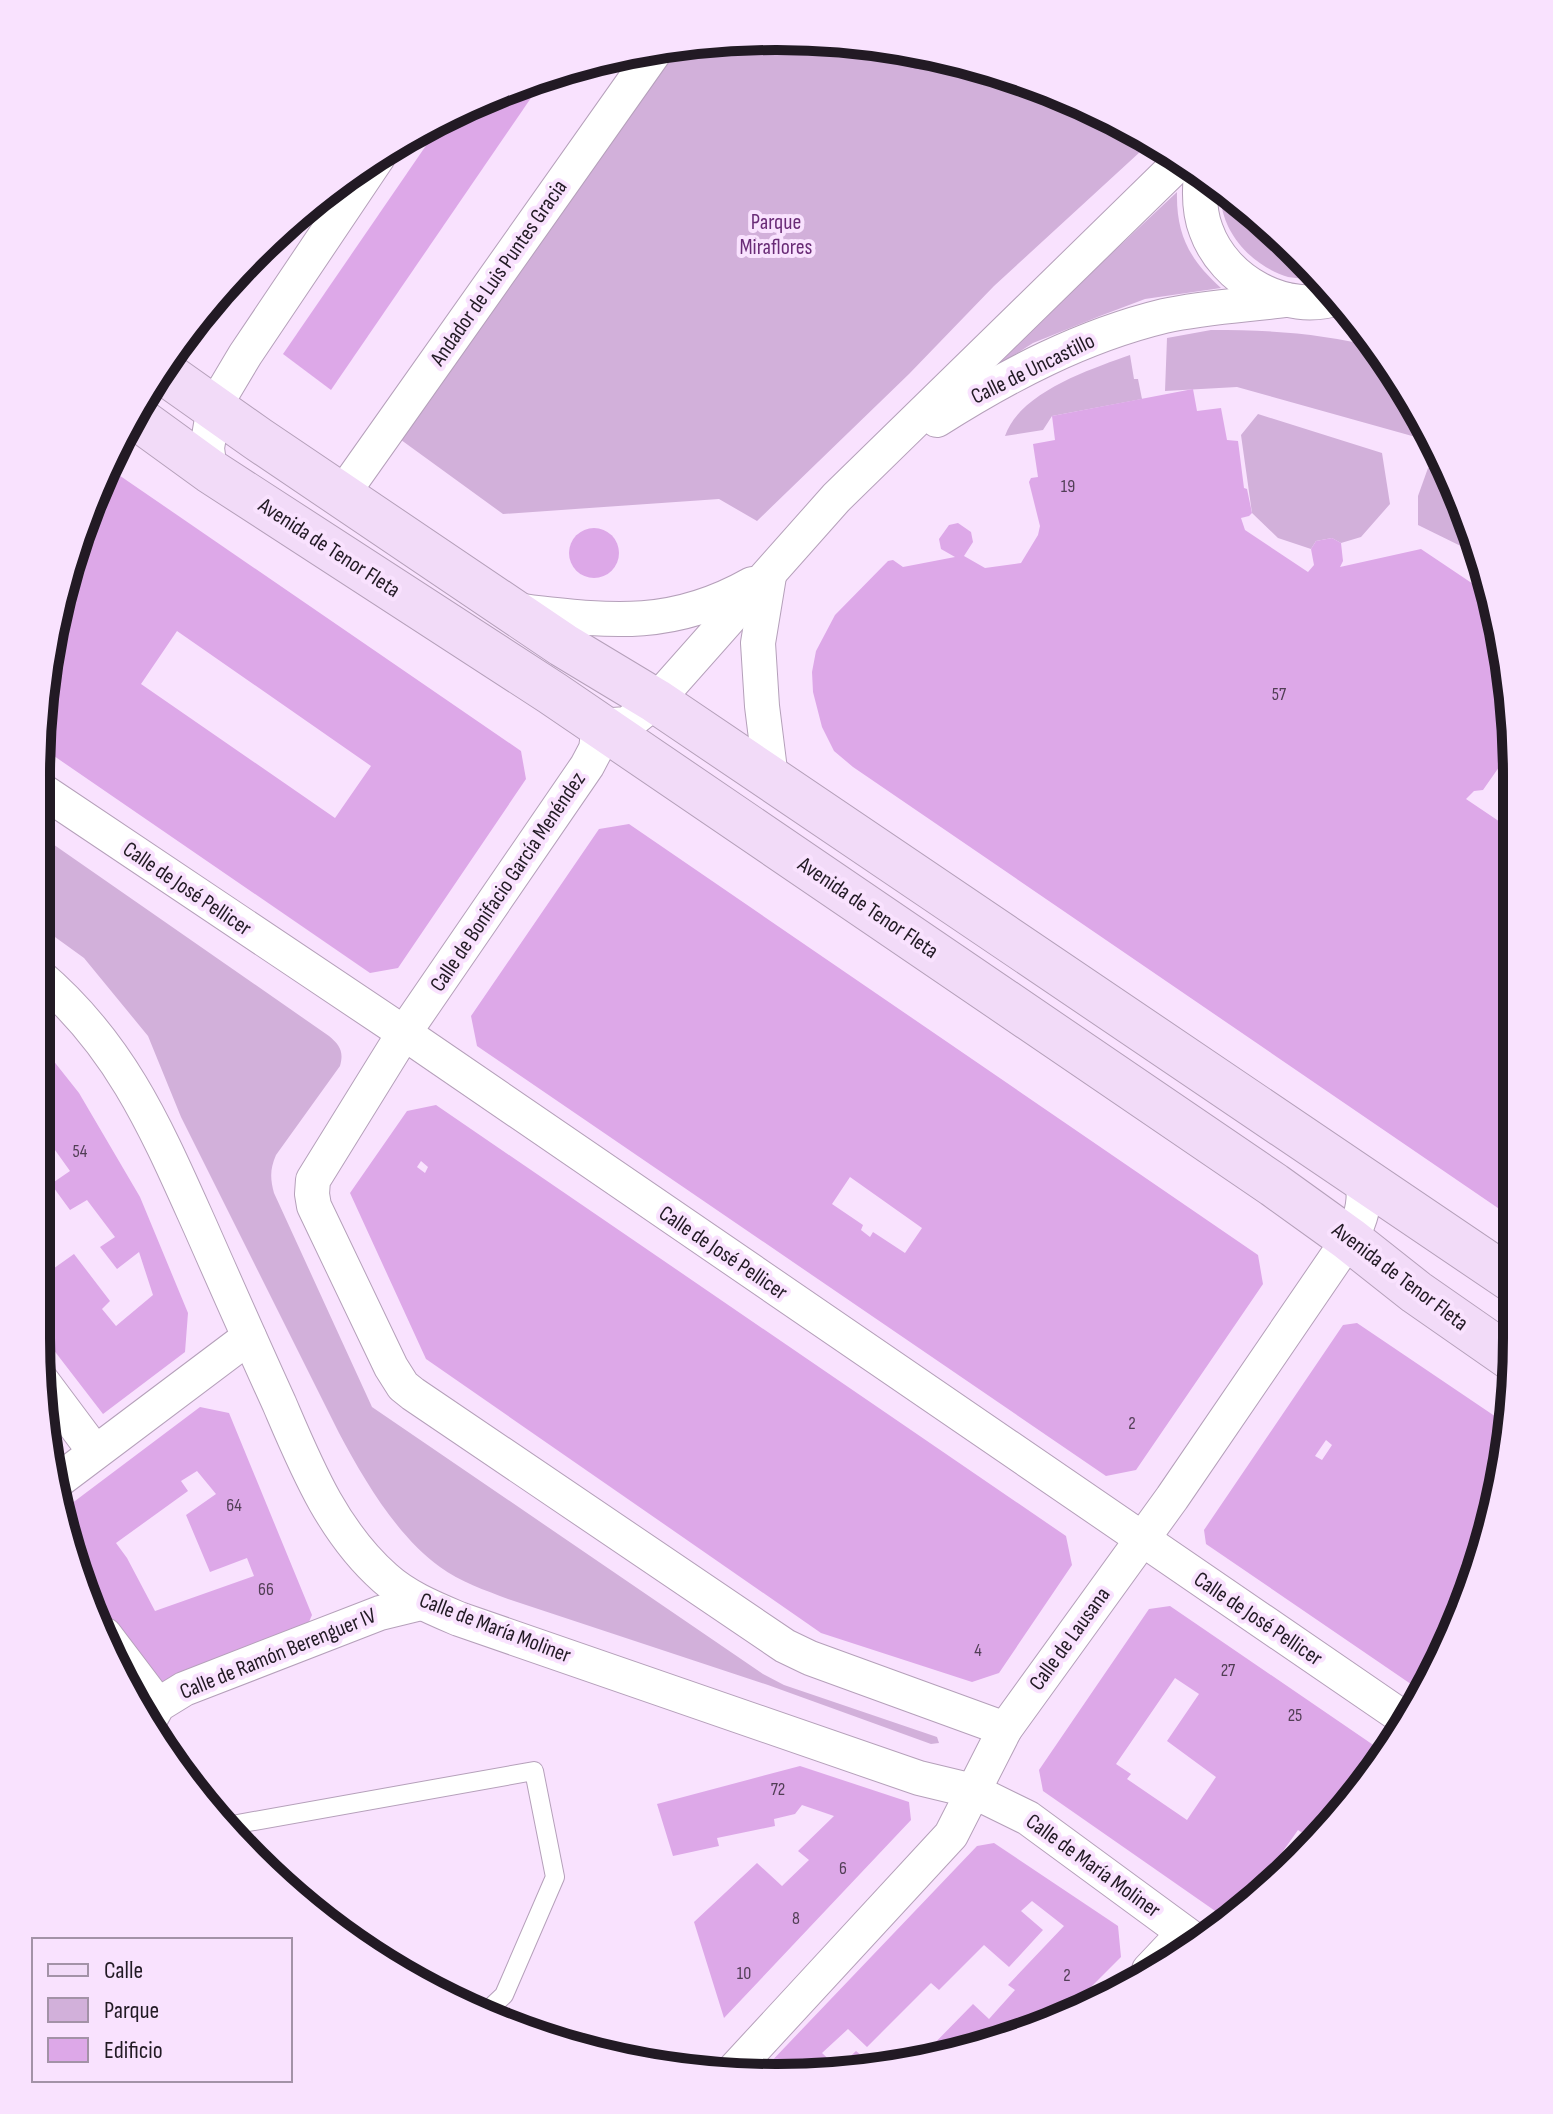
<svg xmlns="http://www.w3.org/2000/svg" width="1553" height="2114" viewBox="0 0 1553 2114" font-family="'Sofia Sans Condensed',sans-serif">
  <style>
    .green { fill: #d2b0da }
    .water { fill: #ab79b7 }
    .building { fill: #dda8e8; fill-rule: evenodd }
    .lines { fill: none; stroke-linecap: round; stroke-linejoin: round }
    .lane-casing { stroke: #b5a0ba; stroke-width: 20 }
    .street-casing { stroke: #b5a0ba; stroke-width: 36 }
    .secondary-casing { stroke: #b5a0ba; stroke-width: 46 }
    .lane { stroke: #fff; stroke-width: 18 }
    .street { stroke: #fff; stroke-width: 34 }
    .secondary { stroke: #f2dbf8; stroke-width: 44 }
    .labels { text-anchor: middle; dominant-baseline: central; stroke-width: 8; stroke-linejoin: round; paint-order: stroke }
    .number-label { font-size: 18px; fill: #513e55 }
    .park-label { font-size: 22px; fill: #6a2c77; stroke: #f9e2fe }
    .street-label { font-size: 22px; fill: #221a24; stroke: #f9e2fe }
    .rim { fill: none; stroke: #221a24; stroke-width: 10 }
  </style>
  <rect width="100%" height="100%" fill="#f9e2fe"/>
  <g class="green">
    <path d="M 729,38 L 874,42 L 1015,75 L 1153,140 L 994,286 L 909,374 L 757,521 L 719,499 L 503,514 L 397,437 L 673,47 Z"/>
    <path d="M 1221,188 L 1265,220 L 1320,278 C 1310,278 1298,279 1288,277 C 1251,266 1217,229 1221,188 Z"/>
    <path d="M 1177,192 C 1176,235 1190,260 1221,288 L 1145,299 L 1100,316 L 1033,343 L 980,377 Z"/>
    <path d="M 1211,330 C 1268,330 1323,333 1377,348 L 1430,441 L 1237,387 L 1165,391 L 1167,338 Z"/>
    <path d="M 1130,355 L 1134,379 L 1138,379 L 1142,399 L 1052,416 L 1043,430 L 1005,436 C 1020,392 1091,369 1130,355 Z"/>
    <path d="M 1258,414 L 1382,453 L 1390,504 L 1361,537 L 1341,543 L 1332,538 L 1316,541 L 1311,549 L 1278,538 L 1252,513 L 1241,435 Z"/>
    <path d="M 1428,468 L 1450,474 L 1461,494 L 1477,554 L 1418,525 L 1418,496 Z"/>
    <path d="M 37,833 L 329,1036 C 340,1045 344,1052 340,1066 L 276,1155 C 270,1169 270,1178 274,1193 L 372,1407 L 763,1674 L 784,1685 L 937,1737 L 939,1743 L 931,1744 L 768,1685 L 508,1599 C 485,1590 460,1582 440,1567 C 397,1536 364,1480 339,1433 L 181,1117 L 148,1036 L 84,958 L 37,924 Z"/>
  </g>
  <path class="water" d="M 890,46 L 944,59 C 925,77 899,70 890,46 Z"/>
  <g class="building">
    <path d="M 546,76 L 331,390 L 283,354 L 449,112 Z"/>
    <path d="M 1193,389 L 1197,411 L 1221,408 L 1227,440 L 1238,441 L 1244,488 L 1247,489 L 1252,513 L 1249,516 L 1241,518 L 1245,530 L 1308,572 L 1314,565 L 1311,549 L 1316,541 L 1332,538 L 1341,543 L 1343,561 L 1340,567 L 1421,549 L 1488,594 L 1511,679 L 1511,750 L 1483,790 L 1474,791 L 1466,799 L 1512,830 L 1514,1219 L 853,767 L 834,751 L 822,727 L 813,692 L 812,672 L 816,651 L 835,615 L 888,561 L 893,560 L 903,567 L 955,557 L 941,549 L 939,539 L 949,525 L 958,523 L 971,532 L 973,542 L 964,556 L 985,568 L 1021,563 L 1038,535 L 1040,526 L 1029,482 L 1031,478 L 1038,477 L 1033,444 L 1055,440 L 1052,416 Z"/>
    <path d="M 113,471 L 521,751 L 526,779 L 398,968 L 370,973 L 38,745 L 38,729 L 61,585 ZM 177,631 L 371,766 L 335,818 L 141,684 Z"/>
    <circle cx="594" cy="553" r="25"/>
    <path d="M 629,824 L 1258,1255 L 1263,1284 L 1136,1470 L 1106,1476 L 477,1046 L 471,1016 L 599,829 ZM 850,1177 L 922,1228 L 905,1253 L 873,1232 L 870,1237 L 861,1230 L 863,1225 L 832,1204 Z"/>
    <path d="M 37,1040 L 79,1093 L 140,1197 L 188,1313 L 185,1352 L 103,1414 L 36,1327 L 36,1281 L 74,1254 L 110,1301 L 102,1309 L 116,1326 L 153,1295 L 139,1252 L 117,1269 L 100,1247 L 115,1237 L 87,1200 L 70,1210 L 51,1184 L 70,1171 L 45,1136 L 37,1142 Z"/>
    <path d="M 436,1105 L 1066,1536 L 1072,1565 L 999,1673 L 972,1682 L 821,1633 L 426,1359 L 350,1193 L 407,1111 ZM 421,1161 L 428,1167 L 425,1173 L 417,1167 Z"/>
    <path d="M 1357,1323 L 1508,1425 L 1478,1575 L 1424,1693 L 1206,1544 L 1204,1530 L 1343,1325 ZM 1326,1440 L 1332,1445 L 1322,1460 L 1315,1456 Z"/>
    <path d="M 200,1407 L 229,1413 L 312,1615 L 305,1631 L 162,1687 L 84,1584 L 61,1530 L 59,1513 ZM 197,1471 L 216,1494 L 186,1515 L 210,1572 L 247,1558 L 254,1576 L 155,1611 L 127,1558 L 116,1543 L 188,1491 L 181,1481 Z"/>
    <path d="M 49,1433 L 59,1447 L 51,1452 L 50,1447 Z"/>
    <path d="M 1170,1606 L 1385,1753 L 1333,1826 L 1316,1842 L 1298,1830 L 1281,1854 L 1294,1863 L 1231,1922 L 1043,1791 L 1039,1770 L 1097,1685 L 1149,1609 ZM 1175,1678 L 1199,1694 L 1167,1741 L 1216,1777 L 1187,1820 L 1127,1779 L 1131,1774 L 1116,1764 Z"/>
    <path d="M 800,1766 L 909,1802 L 911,1820 L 724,2018 L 694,1922 L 757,1863 L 782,1886 L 809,1860 L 798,1851 L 834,1816 L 802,1805 L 795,1814 L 774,1819 L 775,1826 L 717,1838 L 719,1846 L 673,1856 L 657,1804 Z"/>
    <path d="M 994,1843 L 1118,1926 L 1121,1957 L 1055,2023 L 925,2053 L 973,2004 L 989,2019 L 1015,1990 L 1008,1985 L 1064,1926 L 1032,1901 L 1021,1911 L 1043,1930 L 1009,1967 L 984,1945 L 939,1990 L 931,1983 L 867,2047 L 848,2029 L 822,2053 L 838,2068 L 856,2051 L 873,2065 L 825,2076 L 767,2073 L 766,2067 L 977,1846 Z"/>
  </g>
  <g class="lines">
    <g class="lane-casing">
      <path id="lane" d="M 232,1825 L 534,1771 L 555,1877 L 504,1995 L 484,2014"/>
    </g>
    <g class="street-casing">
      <g id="street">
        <path d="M 1201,174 C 1199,193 1199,212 1206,230 C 1224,281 1286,315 1338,298"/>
        <path d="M 937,420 C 1008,375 1082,336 1164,316 C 1204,307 1246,305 1286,300"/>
        <path d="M 210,471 L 207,448 L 214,407 L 245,355 L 378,157"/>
        <path d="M 341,496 L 656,50"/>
        <path d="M 769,576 L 758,643 L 762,706 L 771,778"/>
        <path d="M 512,610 C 603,620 667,632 752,584"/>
        <path d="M 37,787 L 404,1033 L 1408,1721"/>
        <path d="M 37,974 C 121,1045 156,1128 200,1226 C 226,1285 252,1344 279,1403 C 306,1466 332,1531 385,1578 C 406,1597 433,1608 459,1619 L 919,1778 L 973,1791 L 1028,1818 L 1197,1942"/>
        <path d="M 42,1381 L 95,1452"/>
        <path d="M 55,1483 L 249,1337"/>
        <path d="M 105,1635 L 158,1705"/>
        <path d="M 148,1723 L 158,1705 L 184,1689 L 380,1613 L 421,1603"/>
        <path d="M 1005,1729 L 810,1658 L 785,1646 L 413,1394 L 403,1386 L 391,1367 L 314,1206 L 312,1194 L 313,1180 L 404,1033 L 587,766 L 596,749 L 599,726 L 627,724 L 656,701 L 836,498 L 1182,160"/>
        <path d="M 1149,1970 L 1184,1933"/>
        <path d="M 734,2070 L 951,1835 L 1005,1729 L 1172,1498 L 1355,1230 C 1363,1213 1365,1199 1363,1180"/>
      </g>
    </g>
    <g class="secondary-casing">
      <g id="secondary">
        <path d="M 159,369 L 258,439 L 563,645 L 656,701 L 1515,1282"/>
        <path d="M 137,418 L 210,471 L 552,693 L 1274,1185 L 1349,1239 L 1416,1292 L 1515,1361"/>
      </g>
    </g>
    <use href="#lane" class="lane"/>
    <use href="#street" class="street"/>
    <use href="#secondary" class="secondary"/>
  </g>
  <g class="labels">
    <g class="number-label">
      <text x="1068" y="486">19</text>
      <text x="1279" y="694">57</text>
      <text x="80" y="1151">54</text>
      <text x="1132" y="1423">2</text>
      <text x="234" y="1505">64</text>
      <text x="266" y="1589">66</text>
      <text x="978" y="1650">4</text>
      <text x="1228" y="1670">27</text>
      <text x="1295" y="1715">25</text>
      <text x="778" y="1789">72</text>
      <text x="843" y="1868">6</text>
      <text x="796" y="1918">8</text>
      <text x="744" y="1973">10</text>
      <text x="1067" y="1975">2</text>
    </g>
    <g class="park-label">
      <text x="776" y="222">Parque<tspan x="776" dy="25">Miraflores</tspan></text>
    </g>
    <g class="street-label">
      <text transform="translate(499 273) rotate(-55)">Andador de Luis Puntes Gracia</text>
      <text transform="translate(1033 369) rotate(-26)">Calle de Uncastillo</text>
      <text transform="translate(329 548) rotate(33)">Avenida de Tenor Fleta</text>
      <text transform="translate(508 882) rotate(-56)">Calle de Bonifacio García Menéndez</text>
      <text transform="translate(187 889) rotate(34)">Calle de José Pellicer</text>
      <text transform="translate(868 908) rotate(34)">Avenida de Tenor Fleta</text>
      <text transform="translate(723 1253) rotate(34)">Calle de José Pellicer</text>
      <text transform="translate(1400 1277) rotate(37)">Avenida de Tenor Fleta</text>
      <text transform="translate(1258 1619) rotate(34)">Calle de José Pellicer</text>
      <text transform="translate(495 1628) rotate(21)">Calle de María Moliner</text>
      <text transform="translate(1070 1639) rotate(-54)">Calle de Lausana</text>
      <text transform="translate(278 1654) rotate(-22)">Calle de Ramón Berenguer IV</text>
      <text transform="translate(1093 1866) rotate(36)">Calle de María Moliner</text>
    </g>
  </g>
  <path d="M0 0H1553V2114H0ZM776 50H777A726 726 0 0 1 1503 776V1338A726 726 0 0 1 777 2064H776A726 726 0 0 1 50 1338V776A726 726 0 0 1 776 50Z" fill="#f9e2fe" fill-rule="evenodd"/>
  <path class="rim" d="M776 50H777A726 726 0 0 1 1503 776V1338A726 726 0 0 1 777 2064H776A726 726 0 0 1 50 1338V776A726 726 0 0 1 776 50Z"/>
  <rect x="32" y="1938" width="260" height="144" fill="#f9e2fe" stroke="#a392a7" stroke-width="2"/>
  <rect x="48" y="1964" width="40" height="12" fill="#f2dbf8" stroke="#a392a7" stroke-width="2"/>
  <text x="104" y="1978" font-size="24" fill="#221a24">Calle</text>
  <rect x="48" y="1998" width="40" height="24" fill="#d2b0da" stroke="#a392a7" stroke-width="2"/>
  <text x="104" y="2018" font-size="24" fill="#221a24">Parque</text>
  <rect x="48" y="2038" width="40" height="24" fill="#dda8e8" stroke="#a392a7" stroke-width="2"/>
  <text x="104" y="2058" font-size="24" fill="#221a24">Edificio</text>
</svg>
